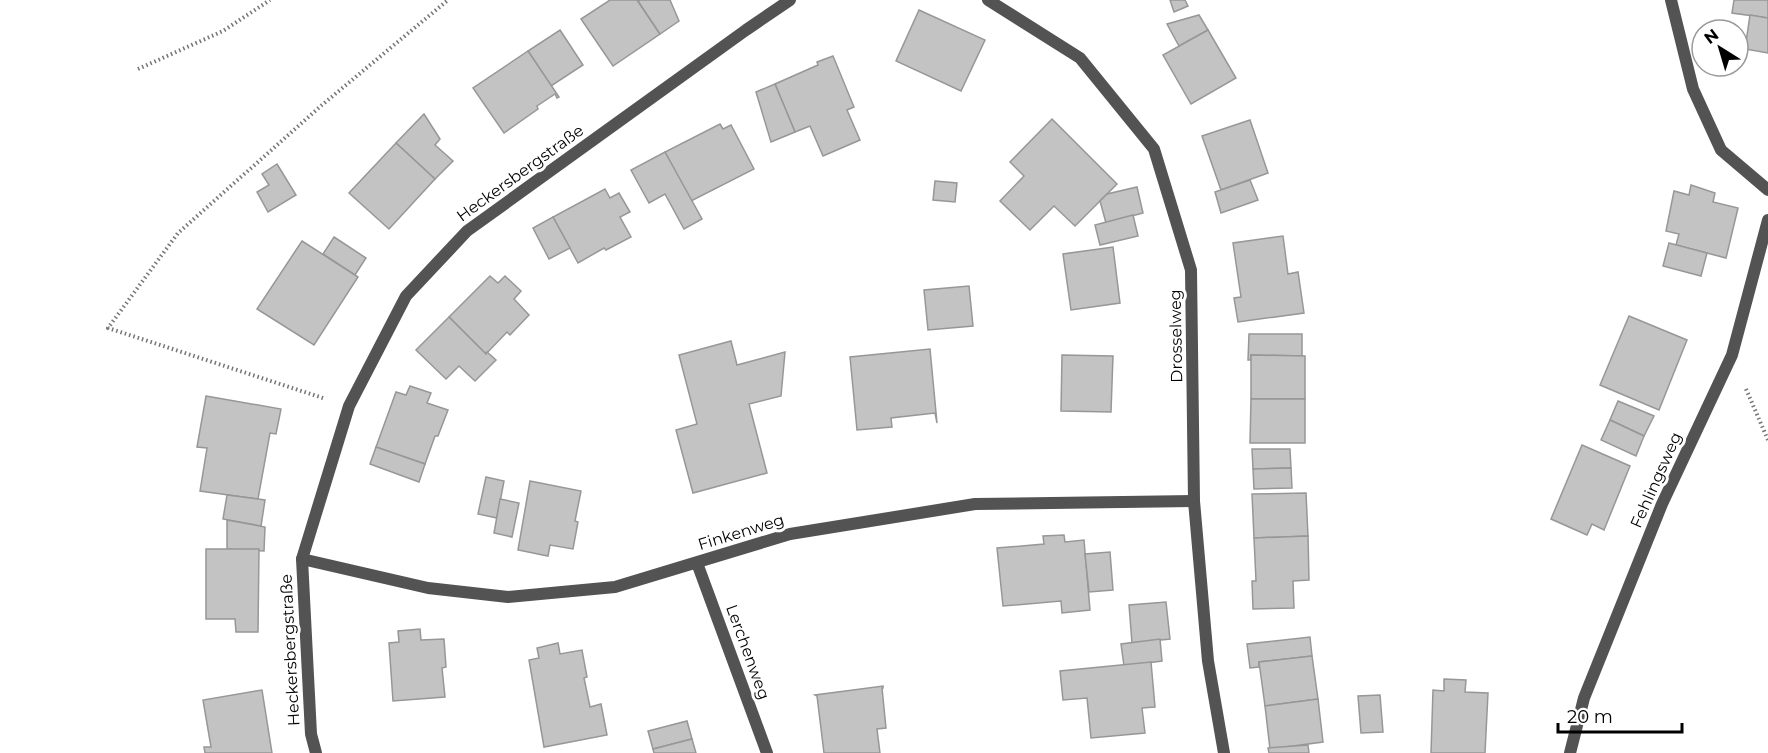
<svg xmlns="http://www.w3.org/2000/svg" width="1768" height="753" viewBox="0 0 1768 753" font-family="Montserrat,sans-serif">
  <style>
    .building { fill: #c3c3c3; stroke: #979797; stroke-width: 1.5 }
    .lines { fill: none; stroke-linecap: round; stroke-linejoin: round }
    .path { stroke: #757575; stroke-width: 4; stroke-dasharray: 1.5 3; stroke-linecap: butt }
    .street { stroke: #535353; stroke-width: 12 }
    .labels { text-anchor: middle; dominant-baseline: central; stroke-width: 6; stroke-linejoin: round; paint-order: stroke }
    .street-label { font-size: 16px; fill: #000; stroke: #fff }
  </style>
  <rect width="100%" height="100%" fill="#fff"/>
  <g class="building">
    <path d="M 610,0 L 637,0 L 660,34 L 613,66 L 581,19 Z"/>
    <path d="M 640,0 L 670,0 L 679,21 L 660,34 L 638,1 Z"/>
    <path d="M 1170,0 L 1185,0 L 1188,6 L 1174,12 Z"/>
    <path d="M 1734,0 L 1768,0 L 1768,18 L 1732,13 Z"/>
    <path d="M 919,10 L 985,40 L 961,91 L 896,61 Z"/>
    <path d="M 1199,15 L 1208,30 L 1179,46 L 1167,24 Z"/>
    <path d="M 1750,15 L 1768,18 L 1768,53 L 1745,49 Z"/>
    <path d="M 560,30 L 583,65 L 551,86 L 528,51 Z"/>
    <path d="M 1208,30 L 1236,78 L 1191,104 L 1163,55 Z"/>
    <path d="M 528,51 L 559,97 L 557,98 L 555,94 L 537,106 L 538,109 L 504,133 L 473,88 Z"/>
    <path d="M 833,56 L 854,107 L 847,110 L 860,140 L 823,156 L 810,126 L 795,132 L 775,84 L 818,65 L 817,62 Z"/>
    <path d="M 775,84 L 795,132 L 771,142 L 756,92 Z"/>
    <path d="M 424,114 L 440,139 L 435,145 L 453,161 L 435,179 L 396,143 Z"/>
    <path d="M 1052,119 L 1117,184 L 1075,226 L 1054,206 L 1030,230 L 1000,201 L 1024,176 L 1010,162 Z"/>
    <path d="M 1250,120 L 1268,173 L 1221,190 L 1202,136 Z"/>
    <path d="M 720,124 L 723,129 L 731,125 L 754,169 L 691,201 L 665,152 Z"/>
    <path d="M 396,143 L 435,179 L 389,229 L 349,193 Z"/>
    <path d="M 665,152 L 702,219 L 684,229 L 665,194 L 649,203 L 631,170 Z"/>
    <path d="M 277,164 L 296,195 L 268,212 L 257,192 L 269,185 L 262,174 Z"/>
    <path d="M 1250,180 L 1258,200 L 1221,213 L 1215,192 Z"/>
    <path d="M 935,181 L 957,183 L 955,202 L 933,200 Z"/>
    <path d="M 1691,185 L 1715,193 L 1713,202 L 1738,208 L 1726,258 L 1676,245 L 1679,234 L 1666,231 L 1674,191 L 1689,195 Z"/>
    <path d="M 1137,187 L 1143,213 L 1106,223 L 1100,201 L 1107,194 Z"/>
    <path d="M 605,189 L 610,198 L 619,193 L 630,212 L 620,217 L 631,237 L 606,250 L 604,248 L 578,263 L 553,217 Z"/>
    <path d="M 1133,215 L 1138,236 L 1100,245 L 1095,225 Z"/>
    <path d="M 553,217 L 570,248 L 549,259 L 533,228 Z"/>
    <path d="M 1283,236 L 1288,274 L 1298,272 L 1304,313 L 1238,322 L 1234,298 L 1241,297 L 1233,243 Z"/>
    <path d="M 334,237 L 366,258 L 355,275 L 323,254 Z"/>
    <path d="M 302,241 L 358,277 L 314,345 L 257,309 Z"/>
    <path d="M 1669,243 L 1707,253 L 1701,276 L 1663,266 Z"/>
    <path d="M 1113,247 L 1120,303 L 1071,310 L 1063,254 Z"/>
    <path d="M 490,276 L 498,283 L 505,276 L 521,291 L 514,299 L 529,315 L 510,335 L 507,332 L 486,354 L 449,317 Z"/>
    <path d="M 969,286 L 973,326 L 928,330 L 924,290 Z"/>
    <path d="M 1629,316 L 1687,340 L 1659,410 L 1600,385 Z"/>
    <path d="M 449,317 L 486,354 L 487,352 L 496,360 L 475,381 L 459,366 L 446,379 L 416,350 Z"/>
    <path d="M 1249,334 L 1302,334 L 1302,356 L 1251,355 L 1251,360 L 1248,360 Z"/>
    <path d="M 731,341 L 737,365 L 785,352 L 781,396 L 749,404 L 767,473 L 693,493 L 676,430 L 697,424 L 679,355 Z"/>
    <path d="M 930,349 L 937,423 L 935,413 L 891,418 L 892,427 L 857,430 L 850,357 Z"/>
    <path d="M 1062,355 L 1113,356 L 1111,412 L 1061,411 Z"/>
    <path d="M 1251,355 L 1305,356 L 1305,399 L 1251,399 Z"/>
    <path d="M 410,386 L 431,393 L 427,403 L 448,410 L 438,436 L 435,436 L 425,464 L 376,447 L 396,392 L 406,395 Z"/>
    <path d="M 206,396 L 281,409 L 276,434 L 270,433 L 258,499 L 200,491 L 207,448 L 197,447 Z"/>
    <path d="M 1251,399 L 1305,399 L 1305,443 L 1250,443 Z"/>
    <path d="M 1618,401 L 1654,416 L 1644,436 L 1610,420 Z"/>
    <path d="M 1610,420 L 1644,436 L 1636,456 L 1601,440 Z"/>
    <path d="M 1582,445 L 1630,466 L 1604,530 L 1592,524 L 1587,535 L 1551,519 Z"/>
    <path d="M 376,447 L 425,464 L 419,482 L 370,464 Z"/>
    <path d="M 1252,449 L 1290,449 L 1291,468 L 1253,469 Z"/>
    <path d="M 1291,468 L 1292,488 L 1254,489 L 1253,469 Z"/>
    <path d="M 486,477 L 504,481 L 497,518 L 478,514 Z"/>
    <path d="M 530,481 L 581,491 L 575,521 L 578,522 L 573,549 L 550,545 L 548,556 L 518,550 Z"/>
    <path d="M 1306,493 L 1308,536 L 1254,538 L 1252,494 Z"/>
    <path d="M 227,495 L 265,500 L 261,526 L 223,519 Z"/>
    <path d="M 500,499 L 519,503 L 512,537 L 494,533 Z"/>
    <path d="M 227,520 L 265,527 L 264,551 L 227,549 Z"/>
    <path d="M 1064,535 L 1065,542 L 1084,540 L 1090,610 L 1062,613 L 1061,601 L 1003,606 L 997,548 L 1044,544 L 1043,536 Z"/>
    <path d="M 1308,536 L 1309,580 L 1293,581 L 1294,608 L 1253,609 L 1252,581 L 1256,581 L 1254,538 Z"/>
    <path d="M 206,549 L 259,549 L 258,632 L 236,632 L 235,619 L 206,619 Z"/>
    <path d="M 1110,552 L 1113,590 L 1089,592 L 1085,554 Z"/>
    <path d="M 1166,602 L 1170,639 L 1132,643 L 1129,605 Z"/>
    <path d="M 420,629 L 421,640 L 444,639 L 446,667 L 442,668 L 445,697 L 393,701 L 389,643 L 399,642 L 398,631 Z"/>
    <path d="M 1310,637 L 1312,656 L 1259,662 L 1259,667 L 1250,668 L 1247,644 Z"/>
    <path d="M 1160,639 L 1162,661 L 1124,666 L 1121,644 Z"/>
    <path d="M 558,643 L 560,654 L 582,650 L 587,677 L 584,678 L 590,707 L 601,704 L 607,735 L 544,747 L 529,660 L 539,658 L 537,648 Z"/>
    <path d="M 1312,656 L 1318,699 L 1265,706 L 1259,662 Z"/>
    <path d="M 1151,662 L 1155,707 L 1142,708 L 1145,733 L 1091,738 L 1087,698 L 1063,700 L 1060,671 Z"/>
    <path d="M 1444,679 L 1466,680 L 1465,692 L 1488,693 L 1485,753 L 1431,753 L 1433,690 L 1444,691 Z"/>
    <path d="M 883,686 L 883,688 L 882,688 L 886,728 L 877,729 L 880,753 L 824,753 L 817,696 L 815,695 Z"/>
    <path d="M 262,690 L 272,753 L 205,753 L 204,747 L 211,747 L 203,700 Z"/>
    <path d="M 1380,695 L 1383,732 L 1361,733 L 1358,696 Z"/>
    <path d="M 1318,699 L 1323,742 L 1270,749 L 1265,706 Z"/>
    <path d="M 687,721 L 692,739 L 653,749 L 648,731 Z"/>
    <path d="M 692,739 L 696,753 L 654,753 L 653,749 Z"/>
    <path d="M 1308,745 L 1309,753 L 1269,753 L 1268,748 Z"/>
  </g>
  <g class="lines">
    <g class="path">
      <path d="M 138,69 L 223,31 L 270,0"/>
      <path d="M 1746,389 L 1768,440"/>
      <path d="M 323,398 L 108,328 L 178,233 L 322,105 L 448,0"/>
    </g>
    <g class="street">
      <path d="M 988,0 L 1080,58 L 1154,149 L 1191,270 L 1194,501 L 1208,661 L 1224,753"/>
      <path d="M 1671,0 L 1693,89 L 1721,150 L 1768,190"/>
      <path d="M 302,559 L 428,588 L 508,597 L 615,587 L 790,534 L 975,504 L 1194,501"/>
      <path d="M 697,563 L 767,753"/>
      <path d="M 316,753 L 311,734 L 302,559 L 349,406 L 406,296 L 467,231 L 746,30 L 790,0"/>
      <path d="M 1570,753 L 1584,698 L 1662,504 L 1732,355 L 1768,220"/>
    </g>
  </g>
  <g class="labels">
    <g class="street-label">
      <text transform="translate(520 173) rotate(-36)">Heckersbergstraße</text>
      <text transform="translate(1176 336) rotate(-91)">Drosselweg</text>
      <text transform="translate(1656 480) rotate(-66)">Fehlingsweg</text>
      <text transform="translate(741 532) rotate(-17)">Finkenweg</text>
      <text transform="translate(290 650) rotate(-93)">Heckersbergstraße</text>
      <text transform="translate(748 652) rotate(70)">Lerchenweg</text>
    </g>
  </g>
  <g transform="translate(1720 48) rotate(323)"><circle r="28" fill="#ffffff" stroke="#999999" stroke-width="1.5"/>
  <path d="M0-4.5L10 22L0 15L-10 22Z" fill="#000000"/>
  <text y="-9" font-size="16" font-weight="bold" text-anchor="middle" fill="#000000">N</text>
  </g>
  <path d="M1558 723v9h124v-9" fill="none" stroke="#000000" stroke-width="3"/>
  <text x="1567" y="723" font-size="18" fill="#000000" stroke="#ffffff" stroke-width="4.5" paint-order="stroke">20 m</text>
</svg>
